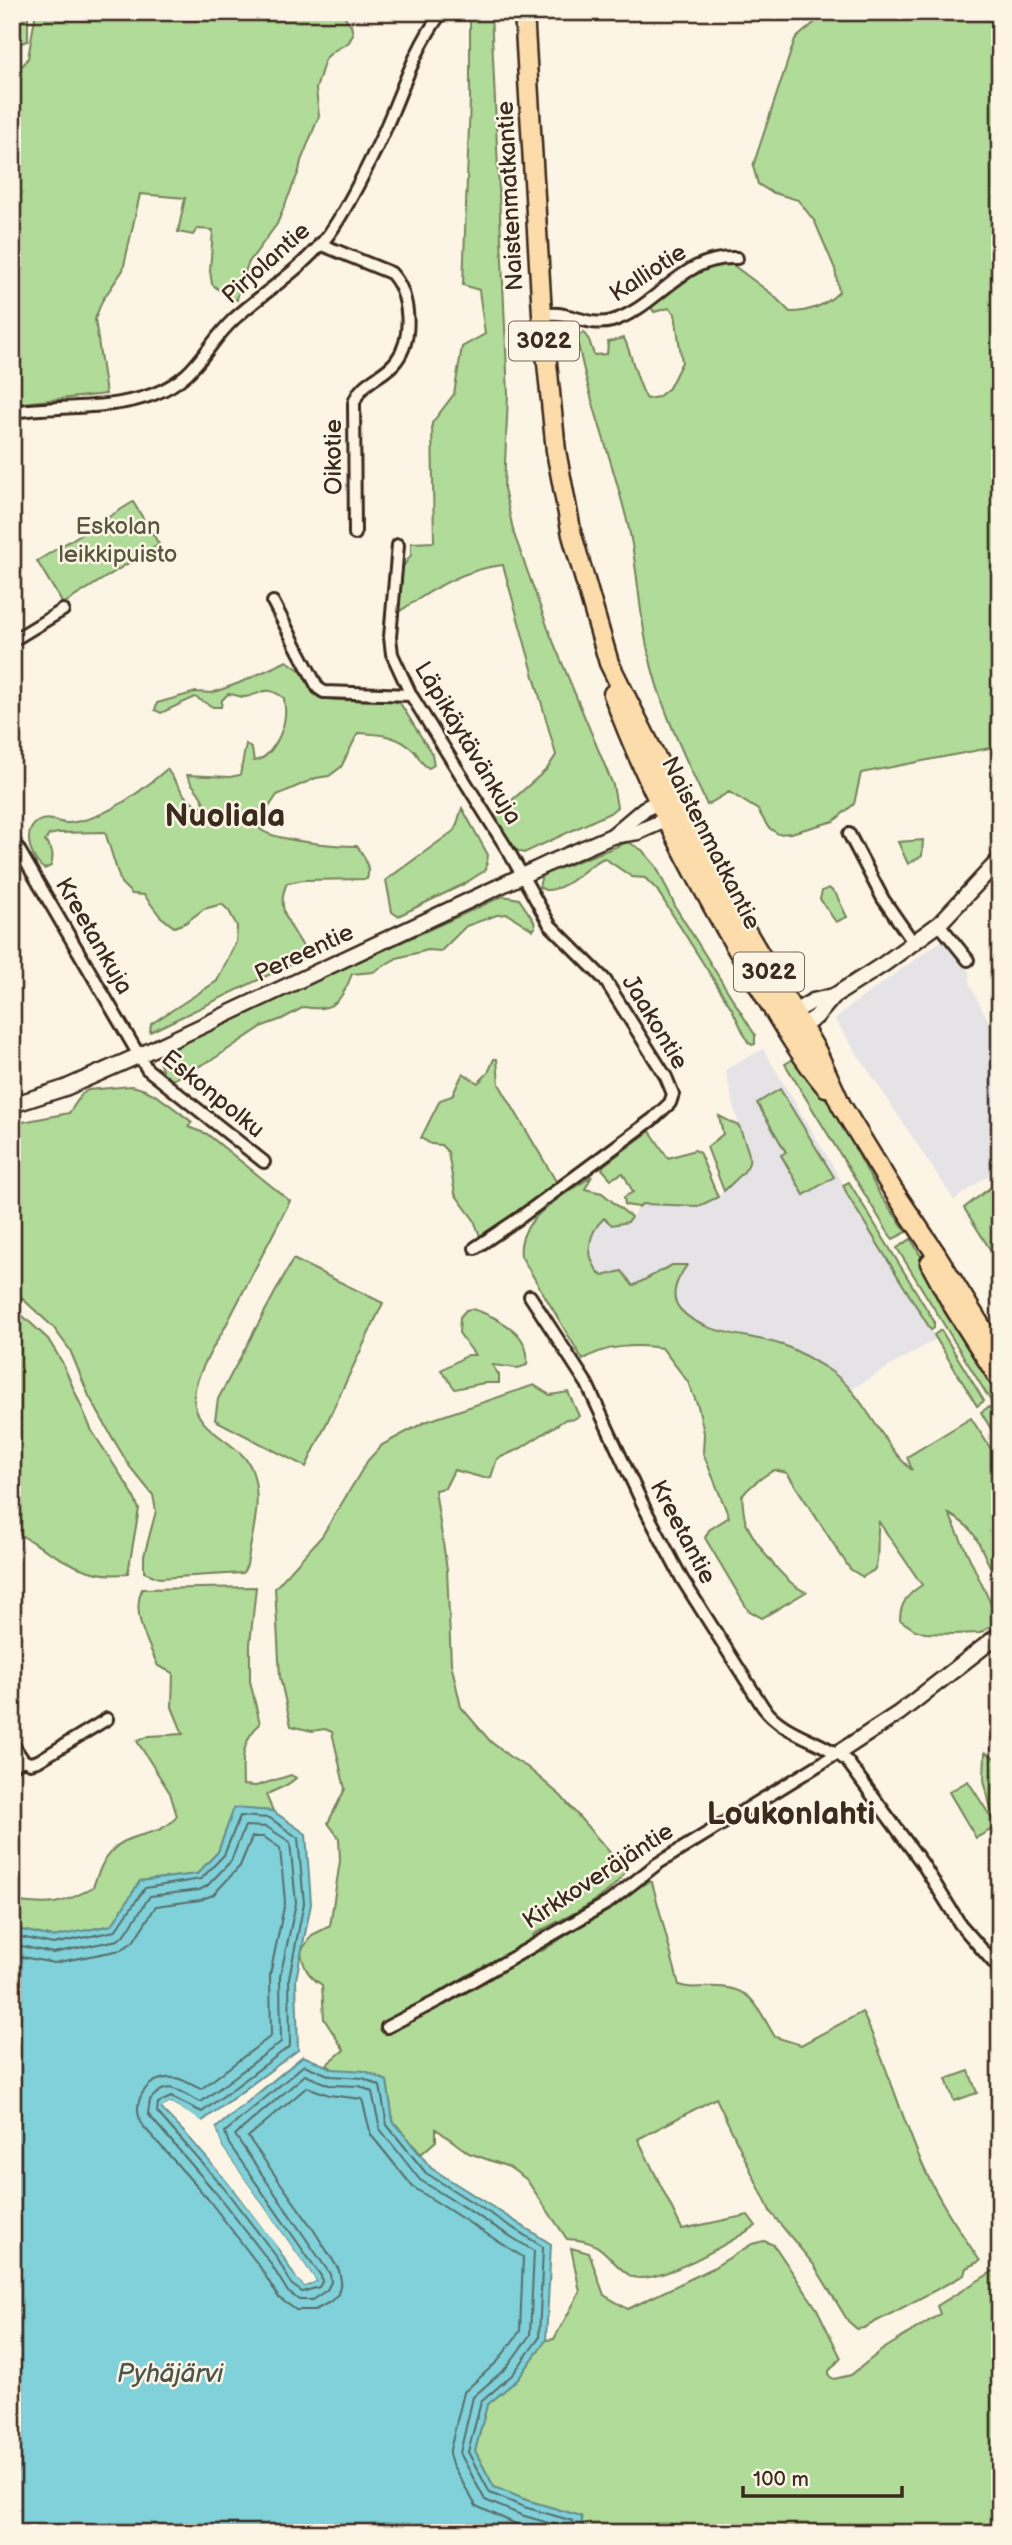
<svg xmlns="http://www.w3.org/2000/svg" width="1012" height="2545" viewBox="0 0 1012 2545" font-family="'Balsamiq Sans',sans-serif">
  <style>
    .built { fill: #e6e3e6 }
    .green { fill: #b1db98; stroke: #76825b; stroke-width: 2 }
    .water { fill: #80d1d9; stroke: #648e8e; stroke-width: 2 }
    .pier { fill: #fcf5e5 }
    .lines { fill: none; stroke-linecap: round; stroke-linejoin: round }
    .shore { stroke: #576d69; stroke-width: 2 }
    .minor-casing { stroke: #3b2a1e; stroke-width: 16 }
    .tertiary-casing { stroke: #3b2a1e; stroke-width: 19 }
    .primary-casing { stroke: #3b2a1e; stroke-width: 23 }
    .minor { stroke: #fcf5e5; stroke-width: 10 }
    .tertiary { stroke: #fcf5e5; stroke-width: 14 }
    .primary { stroke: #fddcac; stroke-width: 18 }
    .labels { text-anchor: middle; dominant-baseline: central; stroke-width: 5; stroke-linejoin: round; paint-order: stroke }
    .shield { fill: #fcf5e5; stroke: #75675a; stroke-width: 2 }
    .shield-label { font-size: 23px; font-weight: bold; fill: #3b2a1e }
    .street-label { font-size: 24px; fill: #3b2a1e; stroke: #fcf5e5 }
    .park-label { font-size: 24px; fill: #58563c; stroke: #fcf5e5 }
    .water-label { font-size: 26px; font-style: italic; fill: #4c544d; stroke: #fcf5e5 }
    .district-label { font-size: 32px; font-weight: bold; fill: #3b2a1e; stroke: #fcf5e5 }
  </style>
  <rect width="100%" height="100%" fill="#fcf5e5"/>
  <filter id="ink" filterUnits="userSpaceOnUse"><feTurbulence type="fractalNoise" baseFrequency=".0143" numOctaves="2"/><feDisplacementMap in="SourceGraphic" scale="14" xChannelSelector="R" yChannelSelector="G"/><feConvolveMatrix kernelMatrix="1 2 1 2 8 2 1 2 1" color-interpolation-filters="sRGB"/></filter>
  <g filter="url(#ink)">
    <g class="built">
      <path d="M 944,939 L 950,944 L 969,972 L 970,985 L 993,1030 L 999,1168 L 954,1200 L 835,1020 L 846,1009 Z"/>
      <path d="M 763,1049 L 936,1339 L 850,1390 L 829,1370 L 752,1337 L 718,1329 L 694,1321 L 679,1308 L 674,1297 L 676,1285 L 686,1266 L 672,1265 L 633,1286 L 602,1276 L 590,1260 L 589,1252 L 596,1226 L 604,1218 L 620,1225 L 628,1222 L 641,1204 L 699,1206 L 718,1197 L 750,1166 L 751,1158 L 739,1126 L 725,1070 Z"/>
    </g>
    <g class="green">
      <path d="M 12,12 L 28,12 L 28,41 L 12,46 Z"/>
      <path d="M 36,12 L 341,12 L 351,25 L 353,34 L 349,42 L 332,52 L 325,59 L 316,89 L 319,116 L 301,161 L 299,171 L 277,224 L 249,262 L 240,284 L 237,300 L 226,296 L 212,284 L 210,271 L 213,230 L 197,229 L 193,235 L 178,232 L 185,198 L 140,194 L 123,270 L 102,301 L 95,319 L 106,394 L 12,404 L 12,67 L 23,65 L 28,58 Z"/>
      <path d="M 470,12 L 491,12 L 508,395 L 504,488 L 514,534 L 550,634 L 613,785 L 617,807 L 610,813 L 524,853 L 511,848 L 492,818 L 547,769 L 556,755 L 503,565 C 462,569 430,591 397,613 L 400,571 L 411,555 L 411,543 L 434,542 L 432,423 L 454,394 L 462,347 L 485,334 L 479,290 L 463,285 L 470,100 Z"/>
      <path d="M 827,12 L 1000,12 L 1000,746 L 861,773 L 854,804 L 834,821 L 791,833 L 778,834 L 768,827 L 758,810 L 729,792 L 707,805 C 684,755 659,705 648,651 C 639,612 638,572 630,534 C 616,468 589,404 577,338 L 583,332 L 589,340 L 594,355 L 607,354 L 608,342 L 624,338 C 632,355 638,386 647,399 L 658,397 L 669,388 L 682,362 L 675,314 L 669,308 L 654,312 L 651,307 C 670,284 700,267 729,262 L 773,295 L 790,312 C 810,312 825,306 839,292 L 835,269 L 815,222 L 798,200 L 771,192 L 758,184 L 753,166 L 795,39 Z"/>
      <path d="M 133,502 L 159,544 L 63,604 L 37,561 Z"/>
      <path d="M 287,661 L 301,671 L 318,697 L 336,700 L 394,701 L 400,703 L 432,754 L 434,765 L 429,768 C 421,765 420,758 415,752 C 399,735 379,734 358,733 L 341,767 L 329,776 L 316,778 L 277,795 L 259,822 L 260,829 C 274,841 337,846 357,846 C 364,855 371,867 367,879 L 304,880 L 287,883 C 273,913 296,930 308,956 L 150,1032 L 151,1024 L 217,981 L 236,942 L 237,926 L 229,911 L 222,904 L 204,909 L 185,923 L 174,927 L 160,916 L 144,895 L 132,894 L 121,883 L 105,832 L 58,833 L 49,835 L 45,841 C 53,850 54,855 51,866 L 44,869 C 32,860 21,834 37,822 C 48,815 59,824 69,823 C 103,820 142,791 167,769 L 185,796 L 198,806 L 205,806 C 201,791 191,787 187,775 L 230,777 L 240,775 L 246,744 L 252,749 L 254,761 C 271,759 284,732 285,715 C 286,710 284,703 284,698 C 264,684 264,694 245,697 C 240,697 233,694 228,694 L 222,700 L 221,707 L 213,707 L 195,697 L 161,713 L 155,710 L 157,703 L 196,692 L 212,693 L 239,683 Z"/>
      <path d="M 462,808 L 488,855 L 486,870 L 462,885 L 398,916 L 392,912 L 386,880 L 455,830 Z"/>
      <path d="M 923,840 L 922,856 L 908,864 L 898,842 Z"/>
      <path d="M 628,842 L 642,850 L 656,866 L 676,908 L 755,1035 L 755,1044 L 752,1045 L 748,1042 L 732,1009 L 657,890 L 645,878 L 632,877 L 604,858 C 585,866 568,891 545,890 L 539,887 L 542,875 Z"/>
      <path d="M 829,888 L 836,894 L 847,917 L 836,922 L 820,899 L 822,891 Z"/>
      <path d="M 503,896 L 519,899 L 534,921 L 535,928 L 533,930 L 508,914 L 497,915 L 466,926 L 441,951 L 428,950 L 397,958 L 373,972 L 352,974 C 342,1000 334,1013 304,1007 L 282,1019 L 263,1026 L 215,1058 L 169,1082 L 165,1079 L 158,1058 L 198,1035 Z"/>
      <path d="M 797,1057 L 836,1113 L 880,1195 L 907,1232 L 893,1239 L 889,1234 L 785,1064 Z"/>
      <path d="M 494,1059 L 497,1059 L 499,1084 L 557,1183 L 481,1239 L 474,1220 L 455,1194 L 448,1152 L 441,1145 L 431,1144 L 421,1138 L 440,1100 L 452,1096 L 463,1073 L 478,1083 L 488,1073 Z"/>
      <path d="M 131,1086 C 155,1090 173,1108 192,1122 L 188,1127 L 207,1134 L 290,1201 C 268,1243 246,1286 224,1329 C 214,1346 194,1378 194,1397 C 194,1434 241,1440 252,1470 C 263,1501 252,1533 247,1565 L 243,1573 L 159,1578 L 144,1572 L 144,1556 L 156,1511 L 153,1495 L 130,1467 L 112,1437 L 89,1396 L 70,1350 L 53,1327 L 12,1289 L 12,1124 L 69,1113 L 82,1094 L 88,1090 Z"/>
      <path d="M 780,1089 L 834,1177 L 804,1195 L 781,1155 L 786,1152 L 757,1103 Z"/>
      <path d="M 719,1116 L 739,1126 C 754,1168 756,1160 724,1191 L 707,1147 L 723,1134 Z"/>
      <path d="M 650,1131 L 668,1158 L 695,1150 L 699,1152 L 718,1197 L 699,1206 L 642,1204 L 639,1207 L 625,1205 L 624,1197 L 633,1192 L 623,1173 L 611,1179 L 602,1169 L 604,1165 Z"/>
      <path d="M 592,1176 L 585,1189 L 602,1193 L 631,1217 L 628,1222 L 612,1225 L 604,1218 C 586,1235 585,1259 602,1276 L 622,1271 L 633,1286 L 672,1265 L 687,1265 C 678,1278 668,1295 680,1309 C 702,1335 749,1334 779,1344 C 795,1348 812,1360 826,1368 C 866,1393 878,1441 912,1470 L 907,1457 L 971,1418 L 1000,1463 L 1000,1573 L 994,1573 C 977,1546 981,1531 949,1514 L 999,1621 L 980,1633 L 953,1634 L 925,1633 L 915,1630 L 900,1620 C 900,1603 908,1594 922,1585 L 879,1522 C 876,1533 880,1563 874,1570 C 873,1571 864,1576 863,1577 L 850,1569 L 787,1473 L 774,1470 C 762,1477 751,1485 742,1496 C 743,1504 743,1514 746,1523 C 755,1543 786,1585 806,1592 L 762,1618 L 748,1610 L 705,1538 L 709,1530 L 729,1517 L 703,1453 L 704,1433 L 698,1406 L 688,1382 L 662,1348 C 638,1344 604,1345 583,1360 L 521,1256 C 516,1218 564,1196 592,1176 Z"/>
      <path d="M 1000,1180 L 1000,1265 L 964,1208 Z"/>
      <path d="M 849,1182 L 934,1321 L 934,1328 L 931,1330 L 848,1196 L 843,1185 Z"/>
      <path d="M 911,1239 L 1000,1394 L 1000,1416 L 897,1248 Z"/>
      <path d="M 293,1259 L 383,1303 L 306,1467 L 215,1420 L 218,1399 Z"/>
      <path d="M 12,1306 L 48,1339 L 62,1362 L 92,1431 L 131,1491 L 139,1509 L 128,1573 C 86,1582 48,1550 12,1530 Z"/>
      <path d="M 471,1309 C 479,1310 485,1314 493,1317 C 513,1328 530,1339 527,1365 L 518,1368 L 492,1365 L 499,1375 L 499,1383 L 484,1383 L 455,1389 L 441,1370 L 468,1355 L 475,1355 L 459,1333 L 460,1317 L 466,1310 Z"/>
      <path d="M 941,1330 L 984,1401 L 977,1406 L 934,1335 Z"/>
      <path d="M 534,1385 L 550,1395 L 568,1392 L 579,1416 L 572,1420 L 566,1419 L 521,1448 L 497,1459 L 491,1477 L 484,1478 L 454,1470 L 445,1488 L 435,1490 L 447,1569 L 451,1663 L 461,1707 L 490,1741 L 510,1757 L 527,1767 L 561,1796 L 626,1871 C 606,1902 564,1917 533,1935 L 542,1951 L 649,1881 L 652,1882 L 679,1985 C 689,1989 695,1987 706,1987 C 752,1985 754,2002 775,2037 L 801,2045 L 862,2012 C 887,2063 901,2117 924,2168 C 939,2201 960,2231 980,2261 L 966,2268 L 964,2275 L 864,2328 L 857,2329 L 848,2321 L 814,2265 L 771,2213 L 716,2098 L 638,2139 L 682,2229 L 748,2215 L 756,2226 C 734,2239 652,2291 629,2275 C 603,2257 607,2241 567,2239 L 526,2179 L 509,2167 L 469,2153 L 436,2129 L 436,2141 L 421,2154 L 393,2121 L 387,2081 L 365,2071 L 333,2070 L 327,2064 L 344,2050 L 324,2019 L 322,1985 C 308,1976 303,1967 301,1951 L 312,1935 L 330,1926 L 340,1861 L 339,1838 L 328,1823 L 345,1789 L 332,1732 L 325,1729 L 312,1731 L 291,1726 L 280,1677 L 275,1588 L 322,1536 L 368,1460 L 382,1445 L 425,1422 Z"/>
      <path d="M 989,1407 L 1000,1426 L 1000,1444 L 981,1412 Z"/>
      <path d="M 256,1587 L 250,1644 L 250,1681 L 260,1724 C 241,1740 242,1762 243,1785 L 256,1786 L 291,1775 L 296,1778 C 284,1789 279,1787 266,1795 L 273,1811 L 234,1809 L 218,1852 L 197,1874 L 140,1881 L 113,1925 L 53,1937 L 12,1928 L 12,1901 C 49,1906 61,1906 93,1887 C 99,1870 106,1851 123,1842 C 141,1832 164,1834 177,1816 L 170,1793 L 137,1741 L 149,1736 L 183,1734 L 172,1707 L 173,1673 L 158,1666 C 148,1642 131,1615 142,1589 Z"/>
      <path d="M 985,1752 L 1000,1761 L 1000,1834 L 996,1827 L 976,1838 L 949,1792 L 968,1781 L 994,1822 L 984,1780 Z"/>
      <path d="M 969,2071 L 977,2093 L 954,2101 L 946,2079 Z"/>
      <path d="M 764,2241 L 774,2245 L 817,2309 L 841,2358 L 829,2371 L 829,2376 L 834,2379 L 851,2375 L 882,2350 L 940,2314 L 937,2306 L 1000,2267 L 1000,2533 L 584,2533 L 581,2516 L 526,2500 L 494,2487 L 475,2451 L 487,2405 L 518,2379 L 546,2340 L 554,2339 L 580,2292 L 571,2248 L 589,2253 L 604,2295 L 628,2309 L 711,2269 L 752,2244 Z"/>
    </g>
    <path class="water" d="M 234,1808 L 273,1811 L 306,1834 L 311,1904 L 296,1979 L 298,2050 L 201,2122 L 171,2103 L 162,2109 C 202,2149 236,2193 271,2237 C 282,2252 290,2274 305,2286 L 316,2281 L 222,2147 L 216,2128 L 303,2056 L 333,2069 L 365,2071 L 387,2081 L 393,2121 L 431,2168 L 551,2244 L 546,2340 L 518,2379 L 487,2405 L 475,2451 L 494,2487 L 526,2500 L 581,2516 L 584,2533 L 12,2533 L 12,1928 L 53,1937 L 112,1925 L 140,1881 L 197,1874 L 218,1852 Z"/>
    <path class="pier" d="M 171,2103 L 205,2123 L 200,2125 L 171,2107 L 168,2109 L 231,2181 L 285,2251 L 301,2278 L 305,2282 L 310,2280 L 289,2246 L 219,2149 L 213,2127 L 216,2128 L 222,2147 L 316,2281 L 305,2286 L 298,2280 L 282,2253 L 229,2183 L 190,2137 L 162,2108 Z"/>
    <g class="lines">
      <g class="shore">
        <path d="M 12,1935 L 53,1944 L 115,1931 L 145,1888 L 201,1879 L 224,1855 L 240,1816 L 270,1818 L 298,1838 L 304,1903 L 289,1978 L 290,2046 L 202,2112 L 171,2097 L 158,2103 L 157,2112 L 223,2187 L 276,2256 L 292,2285 L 302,2292 L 319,2287 L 322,2282 L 321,2276 L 229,2144 L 225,2132 L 304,2065 L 331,2076 L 363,2078 L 380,2086 L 387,2125 L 426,2173 L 543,2247 L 539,2338 L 513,2374 L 481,2402 L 468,2452 L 490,2493 L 524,2507 L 573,2521 L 577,2533"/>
        <path d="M 12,1944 L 53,1953 L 118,1940 L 126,1933 L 150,1896 L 199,1890 L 207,1886 L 231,1861 L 245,1826 L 267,1827 L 290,1842 L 296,1903 L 280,1977 L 281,2042 L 201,2102 C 181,2095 170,2076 150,2100 L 148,2114 L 216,2193 L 269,2261 L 288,2292 L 299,2300 L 312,2300 L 327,2290 L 331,2282 L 330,2274 L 235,2135 L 305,2075 L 329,2085 L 360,2086 L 372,2092 L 380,2129 L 420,2180 L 534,2251 L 530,2335 L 506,2368 L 473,2397 L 460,2453 L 485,2500 L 521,2515 L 566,2528 L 568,2533"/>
        <path d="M 12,1955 L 54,1963 L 121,1950 L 133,1942 L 156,1906 L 200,1900 L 213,1895 L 240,1866 L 252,1837 L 264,1837 L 280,1848 L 285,1902 L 270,1975 L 271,2036 L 201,2089 C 192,2086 184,2079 175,2078 C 146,2074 128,2105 144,2127 L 208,2199 L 260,2267 L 279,2298 L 296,2310 L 315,2310 L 330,2302 L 338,2294 L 341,2281 L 339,2270 L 313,2229 L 248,2137 L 307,2087 L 329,2095 L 362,2099 L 371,2135 L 413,2187 L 523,2257 L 520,2331 L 498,2361 L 464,2392 L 449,2454 L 452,2464 L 476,2506 L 516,2524 L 544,2533"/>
      </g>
      <g class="minor-casing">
        <g id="minor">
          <path d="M 320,244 L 391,273 C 410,293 414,338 396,361 C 383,378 361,380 354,403 L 355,534"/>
          <path d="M 542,314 C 549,314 556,313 564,315 C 580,318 594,326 612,321 C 660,306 681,255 737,258"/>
          <path d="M 12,412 C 58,405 110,411 154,394 C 198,377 204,347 234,319 C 265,291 304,268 329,234 C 346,210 360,182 373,155 C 397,109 410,54 442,12"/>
          <path d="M 398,545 L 390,637 L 392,654 L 411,695 L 509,852 L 550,925 L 605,980 L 666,1077 L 673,1094 L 670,1103 L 653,1119 L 518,1219 L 475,1248"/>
          <path d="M 273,602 L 318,688 L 324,692 L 411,695"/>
          <path d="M 12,641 L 63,610"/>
          <path d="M 849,834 L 883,899 L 913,942"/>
          <path d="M 12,838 L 147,1069 L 264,1162"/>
          <path d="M 939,924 L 968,960"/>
          <path d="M 530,1296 L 587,1384 L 645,1509 L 682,1579 L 763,1707 C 785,1736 821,1739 847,1761 L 922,1863 L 960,1924 L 1000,1970"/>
          <path d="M 12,1743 L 23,1760 L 12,1766"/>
          <path d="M 23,1760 L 30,1763 L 38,1761 L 107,1719"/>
          <path d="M 387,2027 L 441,1999 L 609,1902 L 657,1864 L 838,1753"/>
        </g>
      </g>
      <g class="tertiary-casing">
        <g id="tertiary">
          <path d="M 612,836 L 644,809 L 666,798"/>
          <path d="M 787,1016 L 813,1001 L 834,996 L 884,964 L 939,924 L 1000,859"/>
          <path d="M 794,1032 L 816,1017 L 834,996"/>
          <path d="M 12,1105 L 65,1088 L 138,1056 L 547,864 L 612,836 L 638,832 L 677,815"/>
          <path d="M 838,1753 L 899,1713 L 1000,1634"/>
        </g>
      </g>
      <g class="primary-casing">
        <g id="primary">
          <path d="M 524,12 L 542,314 L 556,451 L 572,535 L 609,663 L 722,890 L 817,1052 L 841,1105 L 893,1190 L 936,1254 L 1000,1357"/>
          <path d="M 613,694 C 649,791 697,882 750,971 C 774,1010 796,1051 826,1087"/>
          <path d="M 930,1263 L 952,1304 L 1000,1380"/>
        </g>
      </g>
      <use href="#minor" class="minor"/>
      <use href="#tertiary" class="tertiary"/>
      <use href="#primary" class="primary"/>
    </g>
  </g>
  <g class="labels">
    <g class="shield">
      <rect x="509" y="321.5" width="70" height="39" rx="5"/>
      <rect x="734" y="952.5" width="70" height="39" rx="5"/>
    </g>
    <g class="shield-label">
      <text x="544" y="341">3022</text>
      <text x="769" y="972">3022</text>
    </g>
    <g class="street-label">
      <text transform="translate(510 196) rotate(-93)">Naistenmatkantie</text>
      <text transform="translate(266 263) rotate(-42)">Pirjolantie</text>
      <text transform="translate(648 273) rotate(-33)">Kalliotie</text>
      <text transform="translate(333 457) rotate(-90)">Oikotie</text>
      <text transform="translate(468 743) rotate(59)">Läpikäytävänkuja</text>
      <text transform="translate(711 843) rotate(63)">Naistenmatkantie</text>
      <text transform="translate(94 936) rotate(60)">Kreetankuja</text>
      <text transform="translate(304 953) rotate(-25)">Pereentie</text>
      <text transform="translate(655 1022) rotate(59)">Jaakontie</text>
      <text transform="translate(213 1094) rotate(39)">Eskonpolku</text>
      <text transform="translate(683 1532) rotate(62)">Kreetantie</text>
      <text transform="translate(598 1876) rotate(-33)">Kirkkoveräjäntie</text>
    </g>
    <g class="park-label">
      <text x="118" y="526">Eskolan<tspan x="118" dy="28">leikkipuisto</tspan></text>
    </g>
    <g class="water-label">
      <text x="170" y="2374">Pyhäjärvi</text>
    </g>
    <g class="district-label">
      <text x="225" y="816">Nuoliala</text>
      <text x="791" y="1814">Loukonlahti</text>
    </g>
  </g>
  <rect width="1012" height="2545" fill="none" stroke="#fcf5e5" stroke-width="42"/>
  <rect x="21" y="21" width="970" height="2503" fill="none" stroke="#3b2a1e" stroke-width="2.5" filter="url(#ink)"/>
  <path d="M743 2486v10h159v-10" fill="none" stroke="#3b2a1e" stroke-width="3.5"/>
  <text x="753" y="2486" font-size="21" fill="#3b2a1e" stroke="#fcf5e5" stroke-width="5" paint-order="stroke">100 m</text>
</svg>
